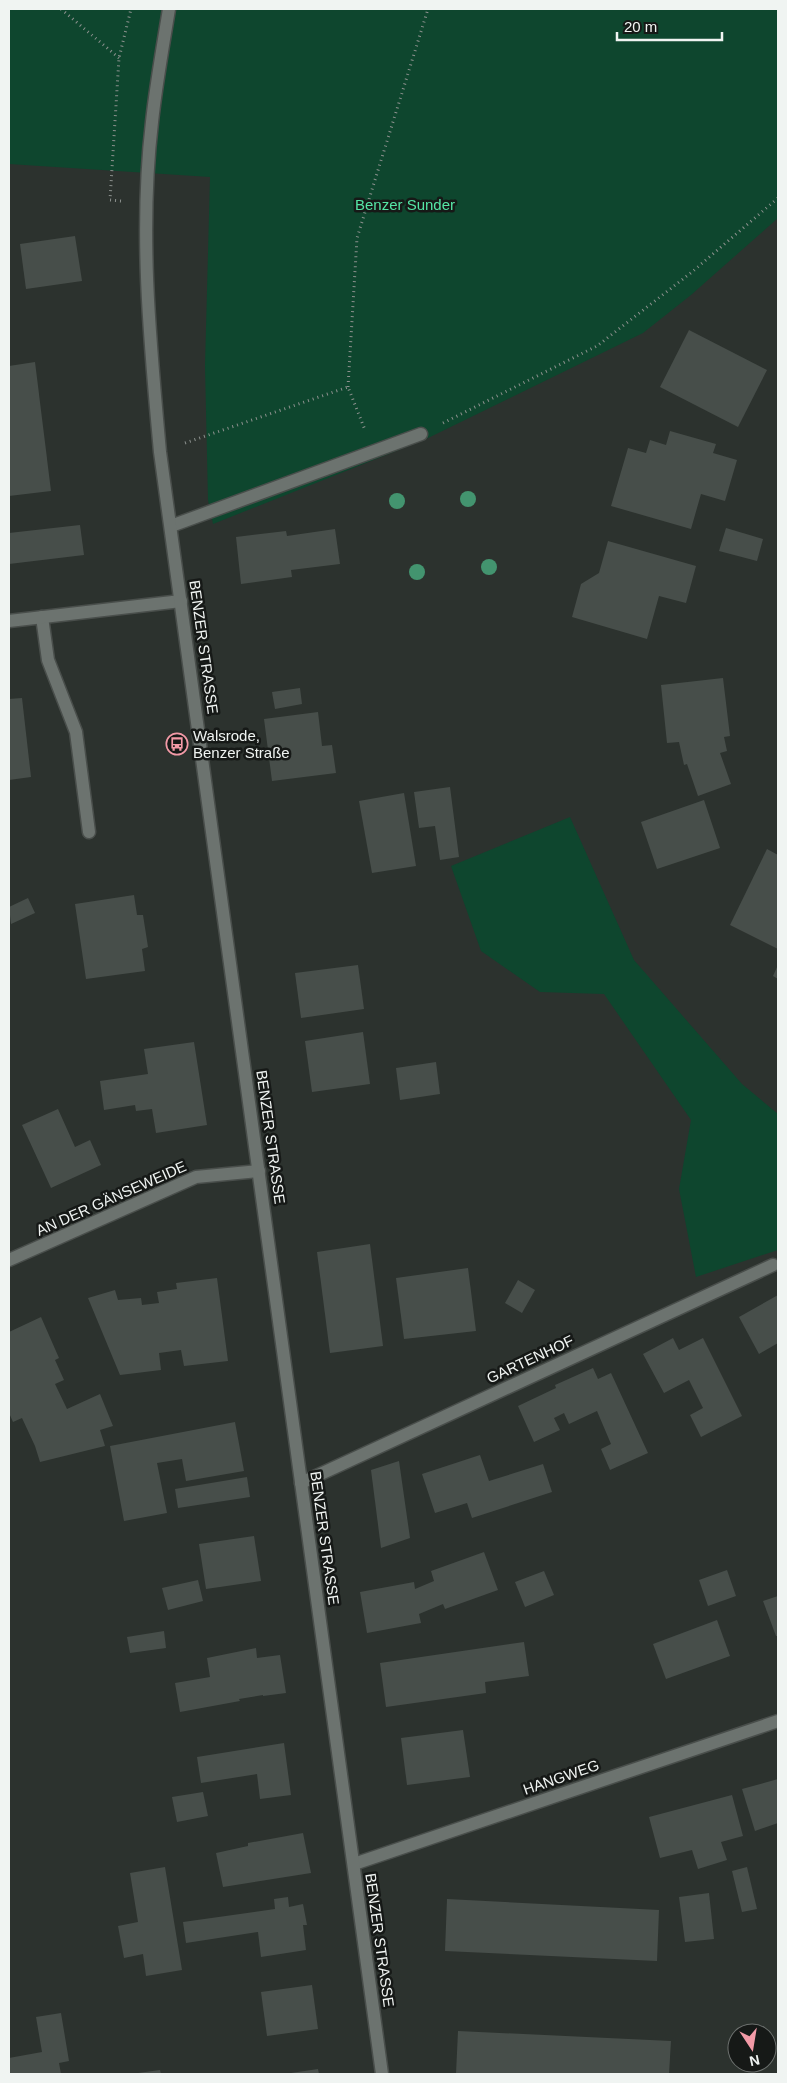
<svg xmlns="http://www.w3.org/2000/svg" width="787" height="2083" viewBox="0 0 787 2083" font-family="Arial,sans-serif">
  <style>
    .green { fill: #0e462e }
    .building { fill: #474e4a }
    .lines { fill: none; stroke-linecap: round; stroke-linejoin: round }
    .service-casing { stroke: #494e4b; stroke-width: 15 }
    .minor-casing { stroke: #494e4b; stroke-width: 15 }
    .tertiary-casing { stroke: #494e4b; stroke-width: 15 }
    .path { stroke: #8c918e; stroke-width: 3; stroke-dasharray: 1 4; stroke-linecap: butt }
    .service { stroke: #6c736f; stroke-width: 12 }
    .minor { stroke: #6c736f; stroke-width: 12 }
    .tertiary { stroke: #6c736f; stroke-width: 12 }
    .tree { fill: #43946f }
    .labels { text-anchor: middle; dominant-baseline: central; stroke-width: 5; stroke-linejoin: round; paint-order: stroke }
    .park-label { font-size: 15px; fill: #55e5a5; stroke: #161917 }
    .street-label { font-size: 15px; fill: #f0f4f2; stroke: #161917 }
    .poi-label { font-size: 15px; fill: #f0f4f2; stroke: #161917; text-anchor: start }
  </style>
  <rect width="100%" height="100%" fill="#2c322e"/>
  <g class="green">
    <path d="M 9,9 L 778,9 L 778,218 L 691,295 L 643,333 L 426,439 L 213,524 L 208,500 L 205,366 L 210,177 L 9,164 Z"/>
    <path d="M 570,817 L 634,960 L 742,1084 L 778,1114 L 778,1250 L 696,1277 L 679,1189 L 691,1120 L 604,994 L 540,992 L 481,951 L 451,866 Z"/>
  </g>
  <g class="building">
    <path d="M 75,236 L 82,281 L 26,289 L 20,244 Z"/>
    <path d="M 689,330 L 767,370 L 738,427 L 660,387 Z"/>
    <path d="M 35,362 L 51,491 L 9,496 L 9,366 Z"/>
    <path d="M 670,431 L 716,444 L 713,453 L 737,460 L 725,501 L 701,494 L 691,529 L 611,506 L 628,448 L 646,453 L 650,440 L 666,445 Z"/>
    <path d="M 80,525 L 84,555 L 9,564 L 9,533 Z"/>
    <path d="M 726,528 L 763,539 L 757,561 L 719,551 Z"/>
    <path d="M 335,529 L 340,564 L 291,570 L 292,577 L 241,584 L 236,537 L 286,531 L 287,536 Z"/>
    <path d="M 608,541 L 696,566 L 686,603 L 659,596 L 647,639 L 572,617 L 581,584 L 599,573 Z"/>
    <path d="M 723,678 L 730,736 L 724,737 L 727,751 L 720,753 L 731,784 L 698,796 L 687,764 L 684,765 L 679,742 L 667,743 L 661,685 Z"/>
    <path d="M 300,688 L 302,704 L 275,709 L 272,692 Z"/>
    <path d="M 22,698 L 31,777 L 9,780 L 9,699 Z"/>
    <path d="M 318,712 L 322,746 L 332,745 L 336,773 L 272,781 L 264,719 Z"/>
    <path d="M 450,787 L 459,857 L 440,860 L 435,826 L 419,828 L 414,792 Z"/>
    <path d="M 404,793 L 416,866 L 372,873 L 359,801 Z"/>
    <path d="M 704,800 L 720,848 L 657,869 L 641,822 Z"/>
    <path d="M 767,849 L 778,855 L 778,949 L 730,925 Z"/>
    <path d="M 134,895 L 137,915 L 143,915 L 148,947 L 142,949 L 145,971 L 86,979 L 75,904 Z"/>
    <path d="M 28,898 L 35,913 L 11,924 L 9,907 Z"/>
    <path d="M 358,965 L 364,1009 L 301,1018 L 295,973 Z"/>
    <path d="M 778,965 L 778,979 L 773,976 Z"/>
    <path d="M 363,1032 L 370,1084 L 312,1092 L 305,1041 Z"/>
    <path d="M 194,1042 L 207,1125 L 156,1133 L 152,1109 L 136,1111 L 135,1105 L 104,1110 L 100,1081 L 148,1074 L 144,1049 Z"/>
    <path d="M 436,1062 L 440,1094 L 400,1100 L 396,1068 Z"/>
    <path d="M 58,1109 L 75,1147 L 90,1140 L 101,1165 L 51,1188 L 22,1125 Z"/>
    <path d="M 370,1244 L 383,1346 L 330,1353 L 317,1252 Z"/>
    <path d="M 468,1268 L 476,1331 L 404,1339 L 396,1278 Z"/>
    <path d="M 217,1278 L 228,1361 L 184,1366 L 181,1350 L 159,1353 L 161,1370 L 120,1375 L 88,1298 L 115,1290 L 118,1300 L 141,1298 L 142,1305 L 159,1303 L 157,1292 L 177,1289 L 176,1283 Z"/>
    <path d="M 518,1280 L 535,1290 L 522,1313 L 505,1303 Z"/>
    <path d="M 778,1295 L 778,1343 L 759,1354 L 739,1317 Z"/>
    <path d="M 41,1317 L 59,1358 L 55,1360 L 64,1380 L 55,1384 L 67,1409 L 100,1394 L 113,1426 L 100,1430 L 105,1446 L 40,1462 L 35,1446 L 22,1418 L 13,1422 L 9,1413 L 9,1332 Z"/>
    <path d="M 673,1338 L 679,1350 L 703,1338 L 742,1416 L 701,1437 L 690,1415 L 703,1408 L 689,1380 L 664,1393 L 643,1354 Z"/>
    <path d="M 593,1368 L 598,1379 L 611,1373 L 648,1453 L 610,1470 L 601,1449 L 611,1444 L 597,1411 L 569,1424 L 564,1413 L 554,1418 L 560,1430 L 534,1442 L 518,1406 L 556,1388 L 555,1385 Z"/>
    <path d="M 235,1422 L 244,1471 L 186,1481 L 182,1459 L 157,1463 L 167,1513 L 124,1521 L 110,1446 Z"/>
    <path d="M 480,1455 L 489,1481 L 543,1464 L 552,1492 L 472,1518 L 467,1503 L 435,1513 L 422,1474 Z"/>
    <path d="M 399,1461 L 410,1538 L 381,1548 L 371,1470 Z"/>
    <path d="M 247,1477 L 250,1497 L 178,1508 L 175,1489 Z"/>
    <path d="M 254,1536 L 261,1581 L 206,1589 L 199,1544 Z"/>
    <path d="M 484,1552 L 498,1590 L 445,1609 L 443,1604 L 419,1614 L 421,1623 L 367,1633 L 360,1592 L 414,1582 L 415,1589 L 434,1581 L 431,1571 Z"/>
    <path d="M 727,1570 L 736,1596 L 708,1606 L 699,1580 Z"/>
    <path d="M 544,1571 L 554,1595 L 525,1607 L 515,1582 Z"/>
    <path d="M 198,1580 L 203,1601 L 168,1610 L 162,1588 Z"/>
    <path d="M 778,1596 L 778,1636 L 776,1636 L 763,1601 Z"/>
    <path d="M 717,1620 L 730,1656 L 666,1679 L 653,1644 Z"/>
    <path d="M 164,1631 L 166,1648 L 130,1653 L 127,1637 Z"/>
    <path d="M 524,1642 L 529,1676 L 485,1682 L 486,1693 L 386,1707 L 380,1663 Z"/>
    <path d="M 256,1648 L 257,1658 L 280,1655 L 286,1693 L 263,1696 L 263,1695 L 239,1699 L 240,1701 L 180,1712 L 175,1683 L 210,1677 L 207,1658 Z"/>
    <path d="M 463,1730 L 470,1777 L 407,1785 L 401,1738 Z"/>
    <path d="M 284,1743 L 291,1795 L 260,1799 L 257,1774 L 201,1783 L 197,1757 Z"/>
    <path d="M 778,1779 L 778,1823 L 755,1831 L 742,1789 Z"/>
    <path d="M 203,1792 L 208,1816 L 177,1822 L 172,1797 Z"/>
    <path d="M 732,1795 L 743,1836 L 721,1842 L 727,1860 L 698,1869 L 692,1850 L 660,1858 L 649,1817 Z"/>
    <path d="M 303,1833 L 311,1873 L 223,1887 L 216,1853 L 248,1846 L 248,1843 Z"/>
    <path d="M 165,1867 L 182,1970 L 146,1976 L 143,1954 L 124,1958 L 118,1926 L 138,1922 L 130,1873 Z"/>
    <path d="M 747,1867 L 757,1909 L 742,1912 L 732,1871 Z"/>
    <path d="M 709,1893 L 714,1939 L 685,1942 L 679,1897 Z"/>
    <path d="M 288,1897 L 289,1907 L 303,1904 L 307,1925 L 303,1925 L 306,1950 L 261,1957 L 258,1932 L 186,1943 L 183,1922 L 275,1909 L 274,1899 Z"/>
    <path d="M 447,1899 L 659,1910 L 657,1961 L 445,1951 Z"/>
    <path d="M 312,1985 L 318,2029 L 267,2036 L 261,1992 Z"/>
    <path d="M 61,2013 L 69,2061 L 59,2063 L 61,2074 L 9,2074 L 9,2058 L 42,2052 L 36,2017 Z"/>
    <path d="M 458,2031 L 671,2041 L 669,2074 L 456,2074 Z"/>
    <path d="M 318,2069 L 319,2074 L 291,2074 L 291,2073 Z"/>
    <path d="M 160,2070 L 161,2074 L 138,2074 L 138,2073 Z"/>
  </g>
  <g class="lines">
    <g class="service-casing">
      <g id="service">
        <path d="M 171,526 L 421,434"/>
        <path d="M 42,617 L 48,660 L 76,732 L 89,832"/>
        <path d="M 9,621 L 181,601"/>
        <path d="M 301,1483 L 773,1265"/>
      </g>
    </g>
    <g class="minor-casing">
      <g id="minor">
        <path d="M 9,1260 L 196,1177 L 259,1171"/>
        <path d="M 354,1864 L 778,1721"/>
      </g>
    </g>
    <g class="tertiary-casing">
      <path id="tertiary" d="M 169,9 C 163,46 156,84 152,122 C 139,231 150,343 160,452 L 382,2074"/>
    </g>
    <g class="path">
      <path d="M 61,9 L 119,58"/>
      <path d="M 121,201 L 110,200 L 119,58 L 131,9"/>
      <path d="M 348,387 L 357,238 L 428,9"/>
      <path d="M 443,423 L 597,346 L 692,272 L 778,198"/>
      <path d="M 185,443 L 348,387 L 365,430"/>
    </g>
    <use href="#service" class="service"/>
    <use href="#minor" class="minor"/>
    <use href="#tertiary" class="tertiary"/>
  </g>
  <g class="tree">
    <circle cx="468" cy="499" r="8"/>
    <circle cx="397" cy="501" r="8"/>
    <circle cx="489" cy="567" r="8"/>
    <circle cx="417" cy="572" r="8"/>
  </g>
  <defs>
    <g id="bus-ring" transform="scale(1.125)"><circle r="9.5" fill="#161917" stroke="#f39aa7" stroke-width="1.5"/><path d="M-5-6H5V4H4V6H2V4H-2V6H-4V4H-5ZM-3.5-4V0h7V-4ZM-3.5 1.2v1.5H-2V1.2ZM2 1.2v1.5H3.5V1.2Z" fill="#f39aa7"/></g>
  </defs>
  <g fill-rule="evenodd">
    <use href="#bus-ring" x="177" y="744"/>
  </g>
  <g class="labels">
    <g class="park-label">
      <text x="405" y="204">Benzer Sunder</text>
    </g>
    <g class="street-label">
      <text transform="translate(204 647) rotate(82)">BENZER STRASSE</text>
      <text transform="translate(271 1137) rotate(82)">BENZER STRASSE</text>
      <text transform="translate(111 1198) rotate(-24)">AN DER GÄNSEWEIDE</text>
      <text transform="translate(530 1359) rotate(-25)">GARTENHOF</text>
      <text transform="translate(325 1538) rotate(82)">BENZER STRASSE</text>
      <text transform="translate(561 1777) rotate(-19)">HANGWEG</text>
      <text transform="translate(380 1940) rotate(82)">BENZER STRASSE</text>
    </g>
    <g class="poi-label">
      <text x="193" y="735">Walsrode,<tspan x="193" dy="17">Benzer Straße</tspan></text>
    </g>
  </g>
  <rect width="787" height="2083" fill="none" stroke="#f0f4f2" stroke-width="20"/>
  <g transform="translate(752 2048) rotate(168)"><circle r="24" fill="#161917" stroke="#6d716f"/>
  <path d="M0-4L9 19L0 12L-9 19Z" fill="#f39aa7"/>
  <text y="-8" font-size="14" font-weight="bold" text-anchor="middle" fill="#f0f4f2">N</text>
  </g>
  <path d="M617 32v8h105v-8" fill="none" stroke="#f0f4f2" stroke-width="2.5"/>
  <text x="624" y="32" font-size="15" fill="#f0f4f2" stroke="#161917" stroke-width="4" paint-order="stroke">20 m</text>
</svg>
